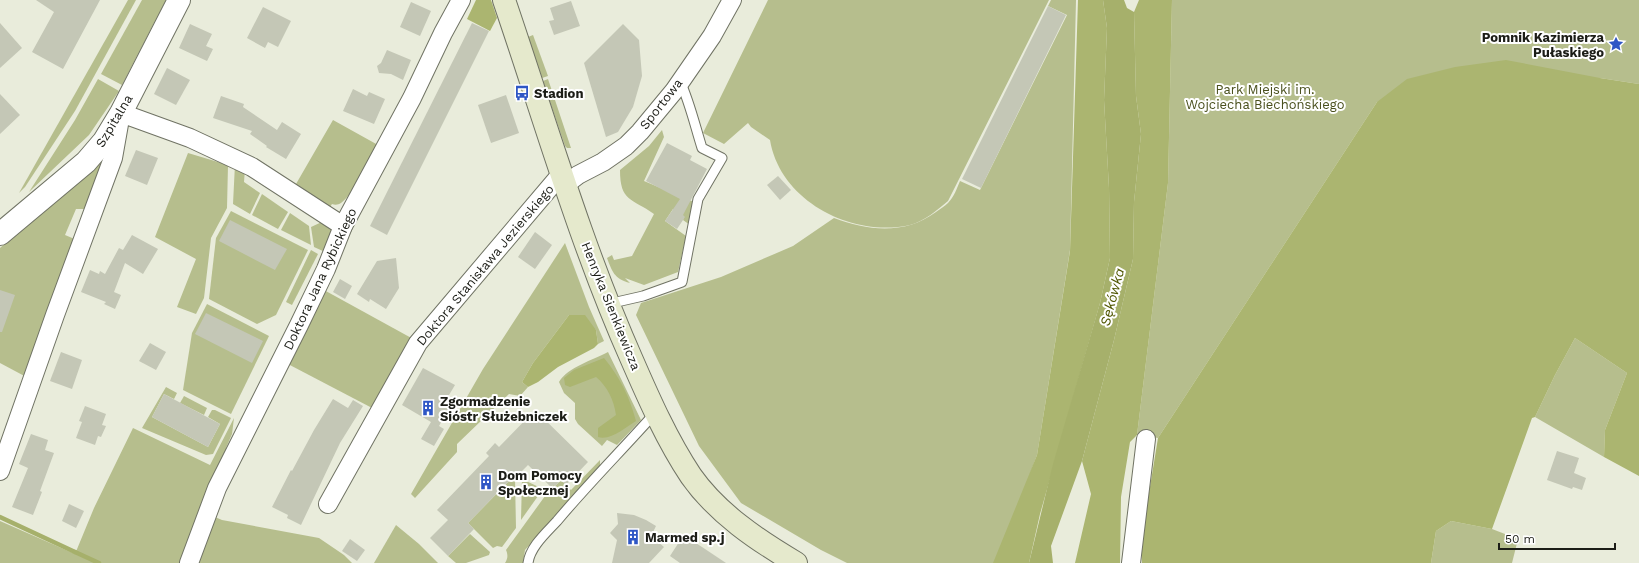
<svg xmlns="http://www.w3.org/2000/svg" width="1639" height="563" viewBox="0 0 1639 563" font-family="'Work Sans',sans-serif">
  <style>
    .green { fill: #b6be8d }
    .forest { fill: #abb570 }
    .water { fill: #a6b06b }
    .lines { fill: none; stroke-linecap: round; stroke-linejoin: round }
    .stream { stroke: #a6b06b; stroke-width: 4.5 }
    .building { fill: #c4c7b6 }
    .service-casing { stroke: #707364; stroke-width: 11 }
    .minor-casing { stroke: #707364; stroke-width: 20 }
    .tertiary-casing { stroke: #707364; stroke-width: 24 }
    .secondary-casing { stroke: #707364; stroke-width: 24 }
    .service { stroke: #fff; stroke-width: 9 }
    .minor { stroke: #fff; stroke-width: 18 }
    .tertiary { stroke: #fff; stroke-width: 22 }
    .secondary { stroke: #e5e9cc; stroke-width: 22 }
    .labels { text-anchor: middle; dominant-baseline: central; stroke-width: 4; stroke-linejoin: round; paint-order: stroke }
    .poi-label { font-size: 13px; font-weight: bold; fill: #1c1d17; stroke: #fff; text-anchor: start }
    .park-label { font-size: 13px; fill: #4a501d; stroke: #fff }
    .street-label { font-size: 13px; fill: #1c1d17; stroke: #fff }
    .water-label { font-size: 14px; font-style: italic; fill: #4f5601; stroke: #fff }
  </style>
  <rect width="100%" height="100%" fill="#e9ecdb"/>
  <g class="green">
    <path d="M 128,0 L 136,0 L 75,111 L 25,187 L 19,193 Z"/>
    <path d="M 142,0 L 166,0 L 122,85 L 101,74 Z"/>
    <path d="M 768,0 L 1049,0 L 948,201 C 937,210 925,221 910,225 C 852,238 780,201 770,140 L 751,127 L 748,123 L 724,144 L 703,133 Z"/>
    <path d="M 1051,0 L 1076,0 L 1070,250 L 1037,455 L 997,563 L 847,563 L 821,550 L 741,503 L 699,446 L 636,315 L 641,303 L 721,277 L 793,246 L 834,218 C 868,231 905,235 936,212 C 940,209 945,206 948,203 C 954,197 957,188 960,181 L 980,190 L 1067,15 L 1048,6 Z"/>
    <path d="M 1172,0 L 1639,0 L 1639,84 L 1600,78 L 1377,102 L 1158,438 L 1137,435 L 1168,183 Z"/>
    <path d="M 533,35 L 548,76 L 542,78 L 528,37 Z"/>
    <path d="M 98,79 L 119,91 L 89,135 L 29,192 L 75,120 Z"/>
    <path d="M 548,79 L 571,148 L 567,148 L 565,146 L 543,81 Z"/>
    <path d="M 333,120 L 378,145 C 371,158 352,196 341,203 C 338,205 335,205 332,204 L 330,207 L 296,184 Z"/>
    <path d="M 662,130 L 664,137 L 644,181 L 694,202 L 690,225 L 683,220 L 684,217 L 673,209 L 665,221 L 686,236 L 678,272 L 644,285 L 625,278 L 630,283 C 614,279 612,271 607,258 L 612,255 L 614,260 L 632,256 L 654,214 C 632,198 620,202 620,170 L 649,146 Z"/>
    <path d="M 111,141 L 89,209 L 76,209 L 65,235 L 77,240 L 30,379 L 0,363 L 0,248 L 58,195 Z"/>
    <path d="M 188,153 L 228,165 L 227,208 L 211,238 L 204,298 L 196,314 L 177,307 L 196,259 L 155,237 Z"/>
    <path d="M 235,164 L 245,169 L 244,182 L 260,193 L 250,214 L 233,204 Z"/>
    <path d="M 262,194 L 288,212 L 278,229 L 252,215 Z"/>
    <path d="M 231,211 L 308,250 L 276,315 L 257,324 L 209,299 L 216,238 Z"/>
    <path d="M 290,213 L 309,226 L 311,245 L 281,230 Z"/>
    <path d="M 324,221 L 336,229 L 325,252 L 314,247 L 311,227 Z"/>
    <path d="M 565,243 L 589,307 L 604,341 L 598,344 L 596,330 L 569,315 L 533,363 L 522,382 L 528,387 L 520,396 L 509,394 L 457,444 L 457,452 L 415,498 L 411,494 L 483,369 Z"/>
    <path d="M 311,250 L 318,254 L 292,305 L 286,302 Z"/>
    <path d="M 324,290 L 415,340 L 374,409 L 286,363 Z"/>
    <path d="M 207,304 L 269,336 L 231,414 L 183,390 L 192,333 Z"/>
    <path d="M 1575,338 L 1627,373 L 1605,430 L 1604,457 L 1535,417 L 1555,375 Z"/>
    <path d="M 608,352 L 641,420 L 617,445 L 607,440 L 602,446 L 578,424 L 575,419 L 575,403 L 564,393 L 559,382 C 568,367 593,360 608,352 Z"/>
    <path d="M 166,387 L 177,393 L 174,399 L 164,394 L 152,417 L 208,447 L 220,424 L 208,417 L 212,410 L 215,410 L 231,418 L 213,454 L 206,455 L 142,428 Z"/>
    <path d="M 184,396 L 207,408 L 204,415 L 180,403 Z"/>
    <path d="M 234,418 L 232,434 L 226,448 L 227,458 L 181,563 L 0,563 L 0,521 L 75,554 L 94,508 L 133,428 L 210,465 Z"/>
    <path d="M 600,460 L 600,467 L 525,550 L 523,563 L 505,563 C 508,558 508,555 506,550 L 553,485 L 555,486 L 561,480 L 571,490 Z"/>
    <path d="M 513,477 L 515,478 L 516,528 L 502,547 L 497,546 L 493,548 L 468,523 Z"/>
    <path d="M 522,479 L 543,489 L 521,520 Z"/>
    <path d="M 215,517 L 222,520 L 319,538 L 344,555 L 352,563 L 198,563 Z"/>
    <path d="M 1451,521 L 1492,529 L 1518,539 L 1512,563 L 1431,563 L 1436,531 Z"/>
    <path d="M 396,525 L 419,544 L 438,563 L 374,563 Z"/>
    <path d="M 470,534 L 490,552 L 489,555 L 466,563 L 456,563 L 448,556 Z"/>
  </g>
  <g class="forest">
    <path d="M 476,0 L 491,0 L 497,18 L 490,31 L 467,19 Z"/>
    <path d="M 1078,0 L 1103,0 L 1107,28 L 1104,100 L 1109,188 L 1110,258 L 1100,303 L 1040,514 L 1029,563 L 993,563 L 1037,455 L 1070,251 Z"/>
    <path d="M 1139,0 L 1172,0 L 1168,183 L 1137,435 L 1130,442 L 1121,497 L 1120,563 L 1075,563 L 1091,494 L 1082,461 L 1114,340 L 1133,259 L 1134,202 L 1141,134 L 1136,96 L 1134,12 Z"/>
    <path d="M 1506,60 L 1600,78 L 1639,84 L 1639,476 L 1604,457 L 1605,430 L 1627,373 L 1575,338 L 1555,375 L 1535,417 L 1532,418 L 1492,529 L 1451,521 L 1436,531 L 1431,563 L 1142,563 L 1141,542 L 1158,438 L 1377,102 L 1407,79 L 1455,67 Z"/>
    <path d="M 569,315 L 585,315 L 596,330 L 598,344 L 594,348 L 558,367 L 538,382 L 528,387 L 522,382 L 533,363 Z"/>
    <path d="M 604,358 C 620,377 630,398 636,421 C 626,427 611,441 598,437 L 598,428 L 616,415 C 614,400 607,386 596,377 L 570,387 L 565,385 L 564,378 L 574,370 Z"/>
  </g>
  <path class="water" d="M 1103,0 L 1124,0 L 1127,8 L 1134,12 L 1136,96 L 1141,134 L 1134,202 L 1133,259 L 1114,340 L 1082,461 L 1051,546 L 1053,563 L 1029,563 L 1053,464 L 1100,303 L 1110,258 L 1109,188 L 1104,100 L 1107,28 Z"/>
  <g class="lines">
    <g class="stream">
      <path d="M 0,517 L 75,552"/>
      <path d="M 75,552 L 99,563"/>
    </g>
  </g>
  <g class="building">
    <path d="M 36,0 L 100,0 L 63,69 L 32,52 L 54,12 Z"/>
    <path d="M 571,1 L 580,26 L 554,35 L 549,21 L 554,20 L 550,8 Z"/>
    <path d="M 411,2 L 431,11 L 420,36 L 400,27 Z"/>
    <path d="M 1048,6 L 1066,15 L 981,188 L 962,179 Z"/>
    <path d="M 263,7 L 291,21 L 278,47 L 268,42 L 265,48 L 247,38 Z"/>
    <path d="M 0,23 L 22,48 L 0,68 Z"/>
    <path d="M 472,23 L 489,31 L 387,235 L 370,226 Z"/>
    <path d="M 190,24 L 212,34 L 206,46 L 213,49 L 207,61 L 179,48 Z"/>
    <path d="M 623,24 L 639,40 L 642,76 L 633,107 L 618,132 L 606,137 L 584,63 Z"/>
    <path d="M 387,50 L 411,60 L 403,80 L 391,74 L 379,73 L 377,66 L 381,63 Z"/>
    <path d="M 167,68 L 190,80 L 176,105 L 154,94 Z"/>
    <path d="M 353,89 L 367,96 L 369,92 L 385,99 L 374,124 L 343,111 Z"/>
    <path d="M 0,94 L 20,115 L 0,134 Z"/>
    <path d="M 506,95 L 519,133 L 491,143 L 478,105 Z"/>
    <path d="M 221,96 L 244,104 L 243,107 L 277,130 L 282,122 L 301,134 L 286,159 L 266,147 L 267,146 L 250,134 L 252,131 L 213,118 Z"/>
    <path d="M 667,143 L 692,156 L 690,160 L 707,169 L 683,215 L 685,217 L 677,229 L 665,221 L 680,199 L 646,181 Z"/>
    <path d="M 136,150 L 158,158 L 147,185 L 125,176 Z"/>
    <path d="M 778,176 L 791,190 L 780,200 L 767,185 Z"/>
    <path d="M 230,220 L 287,249 L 275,270 L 219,241 Z"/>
    <path d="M 535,232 L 552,245 L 535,269 L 518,257 Z"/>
    <path d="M 132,235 L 158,249 L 143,274 L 125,263 L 114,292 L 121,295 L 115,309 L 104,304 L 106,302 L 81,292 L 90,270 L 99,274 L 100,271 L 105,274 L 119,248 L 123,250 Z"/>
    <path d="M 396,258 L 399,288 L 386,309 L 370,299 L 369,302 L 357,294 L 377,261 Z"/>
    <path d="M 340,279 L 352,286 L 345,299 L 333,292 Z"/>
    <path d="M 0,290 L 15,295 L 2,332 L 0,332 Z"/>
    <path d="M 206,313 L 263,341 L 252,363 L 195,334 Z"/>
    <path d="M 150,343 L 166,352 L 156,370 L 139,361 Z"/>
    <path d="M 61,352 L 82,360 L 72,389 L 50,381 Z"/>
    <path d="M 423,368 L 455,385 L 446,400 L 452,403 L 439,426 L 444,429 L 434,446 L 421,439 L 431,422 L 402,405 Z"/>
    <path d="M 164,394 L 220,424 L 208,447 L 152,417 Z"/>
    <path d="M 333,399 L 348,408 L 353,400 L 363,406 L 340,443 L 301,525 L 287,518 L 288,515 L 272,507 L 291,470 L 292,471 L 314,430 Z"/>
    <path d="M 85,406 L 106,414 L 102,425 L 106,426 L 101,437 L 98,436 L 95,445 L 76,438 L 82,422 L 79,421 Z"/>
    <path d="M 535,410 L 588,462 L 566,485 L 561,480 L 555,486 L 553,485 L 551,487 L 528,465 L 515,478 L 513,477 L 468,523 L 474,529 L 448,556 L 430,538 L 448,520 L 437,510 L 489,456 L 486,453 L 495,443 L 499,447 Z"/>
    <path d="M 31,434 L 48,440 L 45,450 L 54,453 L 40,491 L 42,492 L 33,515 L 12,507 L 28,468 L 19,464 Z"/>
    <path d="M 1557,451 L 1579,458 L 1574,473 L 1586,478 L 1582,490 L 1573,487 L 1572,489 L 1547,480 Z"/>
    <path d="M 69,504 L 84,511 L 76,528 L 62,521 Z"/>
    <path d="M 617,513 L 634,515 L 646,520 L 656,526 L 651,536 L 664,547 L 649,563 L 612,563 L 617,540 L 610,533 L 618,524 Z"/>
    <path d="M 688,538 L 702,547 L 726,563 L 680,563 L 670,556 L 681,539 L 685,542 Z"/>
    <path d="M 350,539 L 365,550 L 357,561 L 342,551 Z"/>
  </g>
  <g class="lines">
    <g class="service-casing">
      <g id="service">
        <path d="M 608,304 L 643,296 L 682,282 L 698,199 L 722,158 L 702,148 C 695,126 690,103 680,81"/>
        <path d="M 528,563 C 530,547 546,533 557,521 C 588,484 623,449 655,413"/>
      </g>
    </g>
    <g class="minor-casing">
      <g id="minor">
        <path d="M 566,184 L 578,175 L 603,162 L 626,146 L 640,132 L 674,91 L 712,36 L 732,0"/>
        <path d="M 0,471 L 55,315 L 113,158 L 121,113 L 190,138 L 252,167 L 343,226"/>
        <path d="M 328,504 L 418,343 L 562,173"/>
        <path d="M 189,563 L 217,488 L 299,325 L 326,269 L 343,226 L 412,98 L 443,33 L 461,0"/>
        <path d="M 1131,563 L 1146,439"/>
      </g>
    </g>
    <g class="tertiary-casing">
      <path id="tertiary" d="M 0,234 L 86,162 L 104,141 L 121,113 L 179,0"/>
    </g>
    <g class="secondary-casing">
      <path id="secondary" d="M 504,0 C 545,120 580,243 632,360 C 649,399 667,440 691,476 C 717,513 757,540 796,563"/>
    </g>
    <use href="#service" class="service"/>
    <use href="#minor" class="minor"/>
    <use href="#tertiary" class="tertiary"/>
    <use href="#secondary" class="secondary"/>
  </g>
  <defs>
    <g id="sight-bare" transform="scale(1.2)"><path d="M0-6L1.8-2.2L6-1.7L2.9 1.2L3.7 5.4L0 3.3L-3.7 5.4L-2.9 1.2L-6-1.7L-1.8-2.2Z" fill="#2e56c5" stroke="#fff" stroke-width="2.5" paint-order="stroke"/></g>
    <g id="bus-bare" transform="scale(1.2)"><path d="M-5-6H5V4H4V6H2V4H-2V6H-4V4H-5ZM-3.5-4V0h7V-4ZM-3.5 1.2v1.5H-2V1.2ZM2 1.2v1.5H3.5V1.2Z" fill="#2e56c5" stroke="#fff" stroke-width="2.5" paint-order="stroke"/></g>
    <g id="building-bare" transform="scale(1.2)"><path d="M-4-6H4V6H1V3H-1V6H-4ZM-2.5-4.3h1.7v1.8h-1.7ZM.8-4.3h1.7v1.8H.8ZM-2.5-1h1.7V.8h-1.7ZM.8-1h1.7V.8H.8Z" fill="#2e56c5" stroke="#fff" stroke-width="2.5" paint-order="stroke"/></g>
  </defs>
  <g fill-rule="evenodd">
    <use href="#sight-bare" x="1616" y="44"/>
    <use href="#bus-bare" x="522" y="93"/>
    <use href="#building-bare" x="428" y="408"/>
    <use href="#building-bare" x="486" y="482"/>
    <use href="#building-bare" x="633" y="537"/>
  </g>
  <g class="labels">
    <g class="poi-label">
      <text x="1604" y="37" text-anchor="end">Pomnik Kazimierza<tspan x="1604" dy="15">Pułaskiego</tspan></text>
      <text x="534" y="93">Stadion</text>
      <text x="440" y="401">Zgormadzenie<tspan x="440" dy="15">Sióstr Służebniczek</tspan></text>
      <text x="498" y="475">Dom Pomocy<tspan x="498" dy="15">Społecznej</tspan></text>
      <text x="645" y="537">Marmed sp.j</text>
    </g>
    <g class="park-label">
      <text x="1265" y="89">Park Miejski im.<tspan x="1265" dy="15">Wojciecha Biechońskiego</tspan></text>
    </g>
    <g class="street-label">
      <text transform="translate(661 104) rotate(-52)">Sportowa</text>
      <text transform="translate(114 121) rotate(-59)">Szpitalna</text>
      <text transform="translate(485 265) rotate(-50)">Doktora Stanisława Jezierskiego</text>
      <text transform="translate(320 279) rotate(-65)">Doktora Jana Rybickiego</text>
      <text transform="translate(611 306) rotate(68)">Henryka Sienkiewicza</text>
    </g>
    <g class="water-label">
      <text transform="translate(1112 297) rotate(-75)">Sękówka</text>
    </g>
  </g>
  <path d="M1499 543v6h116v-6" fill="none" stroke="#1c1d17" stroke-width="2"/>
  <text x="1505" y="543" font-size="12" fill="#1c1d17" stroke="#ffffff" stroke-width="3" paint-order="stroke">50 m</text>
</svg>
